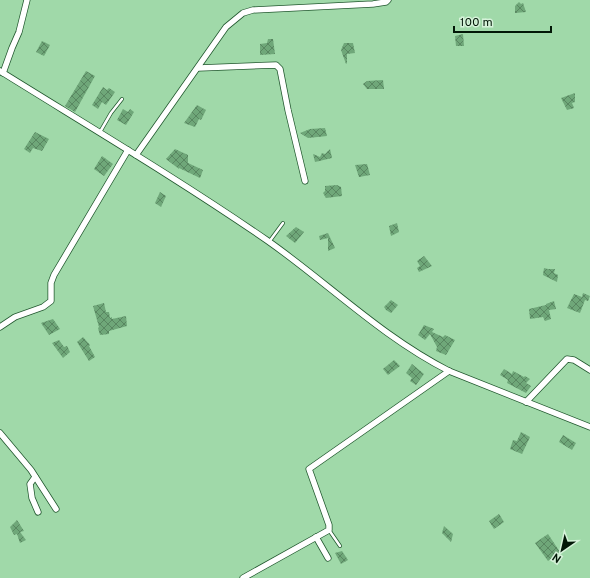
<svg xmlns="http://www.w3.org/2000/svg" width="590" height="578" viewBox="0 0 590 578" font-family="Overpass,sans-serif">
  <style>
    .building { fill: url(#building-cross-hatch) }
    .lines { fill: none; stroke-linecap: round; stroke-linejoin: round }
    .service-casing { stroke: #22582f; stroke-width: 4 }
    .minor-casing { stroke: #22582f; stroke-width: 7 }
    .service { stroke: #fff; stroke-width: 2.5 }
    .minor { stroke: #fff; stroke-width: 5.5 }
  </style>
  <defs>
    <pattern id="building-cross-hatch" width="8" height="8" patternUnits="userSpaceOnUse"><rect width="8" height="8" fill="#6fa779"/><path d="M0 0l8 8M0 8l8-8" fill="none" stroke="#598761"/></pattern>
  </defs>
  <rect width="100%" height="100%" fill="#a0d9a9"/>
  <g class="building">
    <path d="M 519,2 L 521,4 L 523,3 L 526,12 L 515,13 L 515,6 Z"/>
    <path d="M 463,34 L 464,46 L 456,46 L 455,36 Z"/>
    <path d="M 268,39 L 273,39 L 275,54 L 260,55 L 260,44 L 267,43 Z"/>
    <path d="M 42,41 L 50,45 L 44,56 L 36,52 Z"/>
    <path d="M 344,43 L 353,43 L 355,53 L 347,54 L 347,63 L 346,64 L 341,50 Z"/>
    <path d="M 86,71 L 95,76 L 75,112 L 65,106 Z"/>
    <path d="M 383,80 L 384,89 L 367,89 L 363,84 L 367,81 Z"/>
    <path d="M 103,87 L 107,90 L 109,88 L 115,92 L 106,105 L 102,102 L 98,109 L 92,105 Z"/>
    <path d="M 575,93 L 575,102 L 572,103 L 574,108 L 567,110 L 561,98 Z"/>
    <path d="M 197,105 L 206,110 L 201,120 L 199,119 L 195,127 L 184,123 Z"/>
    <path d="M 123,109 L 128,112 L 130,109 L 134,112 L 126,125 L 117,120 Z"/>
    <path d="M 325,128 L 327,136 L 308,138 L 300,133 L 310,129 Z"/>
    <path d="M 35,132 L 49,139 L 42,151 L 33,148 L 30,153 L 24,149 Z"/>
    <path d="M 175,149 L 188,155 L 188,163 L 203,170 L 200,178 L 179,168 L 179,169 L 166,159 Z"/>
    <path d="M 330,149 L 332,158 L 315,162 L 313,154 L 320,157 L 322,153 L 325,154 Z"/>
    <path d="M 102,156 L 113,164 L 104,176 L 94,169 Z"/>
    <path d="M 367,164 L 370,175 L 359,177 L 355,165 Z"/>
    <path d="M 337,185 L 341,187 L 342,196 L 326,198 L 323,193 L 325,191 L 325,186 Z"/>
    <path d="M 160,192 L 166,196 L 161,207 L 155,203 Z"/>
    <path d="M 397,223 L 399,232 L 391,236 L 389,226 Z"/>
    <path d="M 296,227 L 304,232 L 295,243 L 286,236 Z"/>
    <path d="M 328,233 L 335,248 L 328,251 L 328,238 L 320,240 L 319,236 Z"/>
    <path d="M 424,256 L 432,266 L 419,272 L 417,268 L 420,266 L 417,261 Z"/>
    <path d="M 544,268 L 548,269 L 555,269 L 554,273 L 558,275 L 557,282 L 543,275 Z"/>
    <path d="M 583,293 L 590,296 L 588,301 L 585,300 L 580,313 L 567,308 L 574,294 L 582,297 Z"/>
    <path d="M 391,300 L 398,305 L 391,313 L 386,310 L 384,307 Z"/>
    <path d="M 554,301 L 556,309 L 549,310 L 551,319 L 545,321 L 543,317 L 530,319 L 529,309 L 546,305 L 546,304 Z"/>
    <path d="M 104,303 L 106,312 L 109,312 L 110,318 L 112,317 L 112,319 L 126,316 L 127,326 L 109,331 L 109,334 L 100,335 L 98,328 L 99,327 L 93,306 Z"/>
    <path d="M 53,319 L 60,329 L 49,335 L 41,323 Z"/>
    <path d="M 424,325 L 434,329 L 432,332 L 443,337 L 445,335 L 455,340 L 446,355 L 436,351 L 437,347 L 430,334 L 425,340 L 418,335 Z"/>
    <path d="M 83,337 L 90,345 L 89,346 L 95,357 L 89,361 L 77,342 Z"/>
    <path d="M 59,340 L 64,347 L 67,346 L 70,352 L 63,358 L 52,343 Z"/>
    <path d="M 394,360 L 400,366 L 388,375 L 383,369 Z"/>
    <path d="M 412,364 L 424,374 L 416,385 L 410,381 L 412,378 L 406,373 Z"/>
    <path d="M 504,369 L 512,374 L 513,371 L 524,377 L 525,376 L 530,379 L 526,383 L 531,386 L 526,393 L 507,383 L 508,380 L 500,375 Z"/>
    <path d="M 521,432 L 530,437 L 522,454 L 510,449 L 513,440 L 517,441 Z"/>
    <path d="M 563,435 L 576,443 L 572,450 L 559,442 Z"/>
    <path d="M 499,514 L 504,522 L 494,529 L 489,521 Z"/>
    <path d="M 17,520 L 24,531 L 20,532 L 26,540 L 20,543 L 17,534 L 14,535 L 10,527 Z"/>
    <path d="M 444,526 L 453,534 L 451,542 L 442,533 Z"/>
    <path d="M 548,534 L 560,552 L 548,561 L 535,543 Z"/>
    <path d="M 342,551 L 348,560 L 341,564 L 335,553 Z"/>
  </g>
  <g class="lines">
    <g class="service-casing">
      <g id="service">
        <path d="M 100,132 L 111,113 L 122,99"/>
        <path d="M 269,242 L 283,223"/>
        <path d="M 329,530 L 340,546"/>
      </g>
    </g>
    <g class="minor-casing">
      <g id="minor">
        <path d="M 199,68 L 276,65 L 280,69 L 288,110 L 305,181"/>
        <path d="M 0,71 C 90,127 181,181 268,241 C 329,284 382,337 449,371 L 590,427"/>
        <path d="M 3,73 L 12,48 L 19,32 L 27,0"/>
        <path d="M 136,155 L 226,27 L 243,13 L 253,10 L 373,4 L 386,2 L 388,0"/>
        <path d="M 0,327 L 15,317 L 43,307 L 51,301 L 51,283 L 54,275 L 128,150"/>
        <path d="M 526,402 L 567,359 L 574,360 L 590,370"/>
        <path d="M 0,433 L 31,470 L 56,509"/>
        <path d="M 35,477 L 30,484 L 32,498 L 38,512"/>
        <path d="M 316,537 L 328,558"/>
        <path d="M 243,578 L 329,530 L 329,525 L 309,469 L 449,371"/>
      </g>
    </g>
    <use href="#service" class="service"/>
    <use href="#minor" class="minor"/>
  </g>
  <g transform="translate(562 550) rotate(214)" stroke="#d5f2d9" stroke-width="3" paint-order="stroke">
  <path d="M0-3L7 15L0 10L-7 15Z" fill="#021707"/>
  <text y="-6" font-size="11" font-weight="bold" text-anchor="middle" fill="#021707">N</text>
  </g>
  <path d="M454 26v6h97v-6" fill="none" stroke="#021707" stroke-width="2"/>
  <text x="460" y="26" font-size="12" fill="#021707" stroke="#d5f2d9" stroke-width="3" paint-order="stroke">100 m</text>
</svg>
